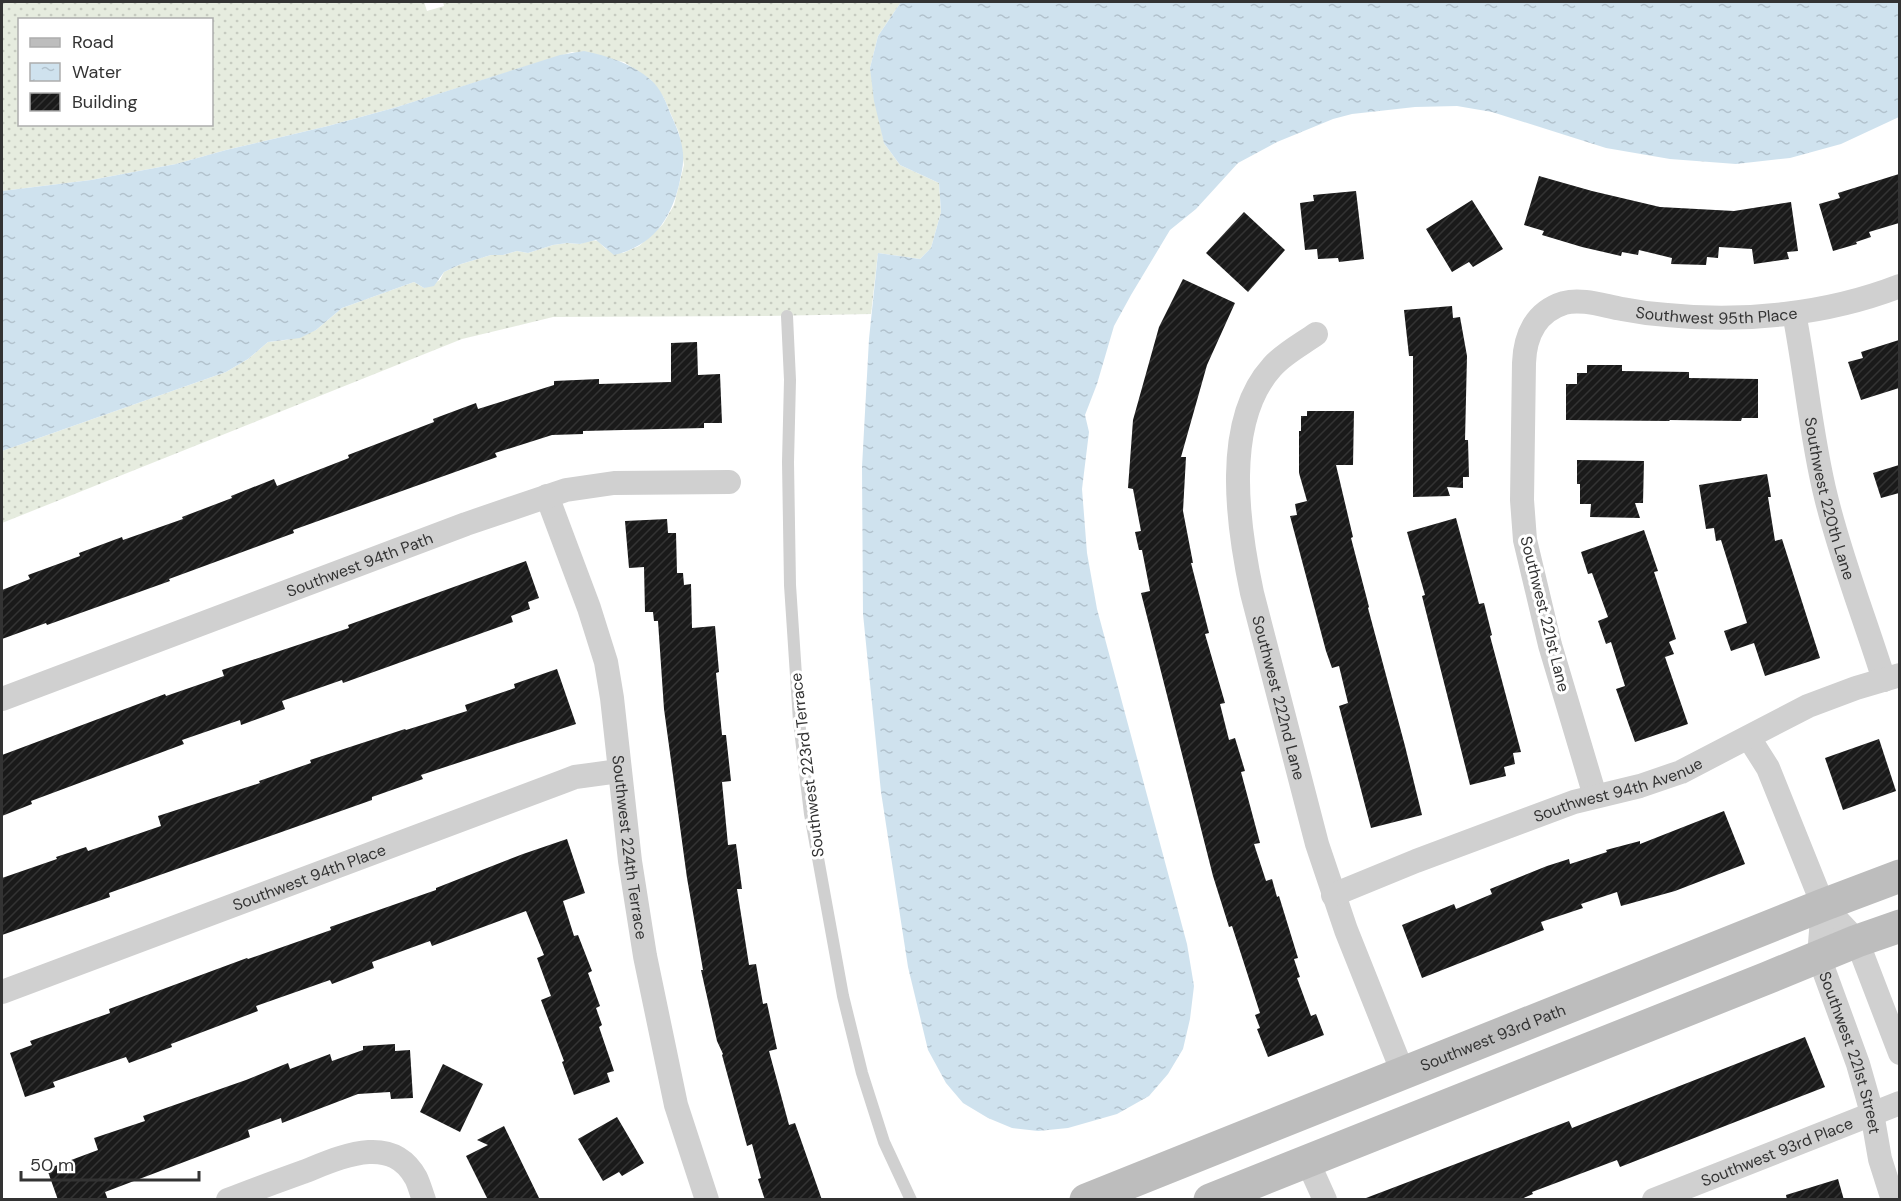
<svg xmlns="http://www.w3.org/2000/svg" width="1901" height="1201" viewBox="0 0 1901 1201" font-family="'DM Sans',sans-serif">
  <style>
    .grass { fill: url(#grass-dots); fill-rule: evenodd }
    .water { fill: url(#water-ripples) }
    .building { fill: url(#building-hatch) }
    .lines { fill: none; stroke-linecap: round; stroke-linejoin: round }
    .lane { stroke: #d0d0d0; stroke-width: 12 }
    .street { stroke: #d0d0d0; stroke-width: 24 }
    .secondary { stroke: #bdbdbd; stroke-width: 33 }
    .labels { text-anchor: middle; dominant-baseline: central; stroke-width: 6; stroke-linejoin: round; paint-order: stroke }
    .street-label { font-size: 16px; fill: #333; stroke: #fff }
  </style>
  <defs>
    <pattern id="grass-dots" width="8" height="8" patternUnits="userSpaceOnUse" patternTransform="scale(1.5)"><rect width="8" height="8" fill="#e6ecdf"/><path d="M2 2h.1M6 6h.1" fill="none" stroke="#c6cbc0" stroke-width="1.8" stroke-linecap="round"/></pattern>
    <pattern id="water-ripples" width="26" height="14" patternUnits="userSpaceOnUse" patternTransform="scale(1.5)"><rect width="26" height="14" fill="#cfe2ee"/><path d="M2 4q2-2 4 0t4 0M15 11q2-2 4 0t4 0" fill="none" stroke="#b2c2cd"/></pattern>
    <pattern id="building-hatch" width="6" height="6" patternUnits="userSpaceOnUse" patternTransform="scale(1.5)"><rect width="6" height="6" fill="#1a1a1a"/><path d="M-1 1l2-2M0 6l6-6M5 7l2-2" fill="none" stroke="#333"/></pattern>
  </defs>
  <rect width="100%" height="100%" fill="#fff"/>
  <path class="grass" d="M 2,2 L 424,2 L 427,11 L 444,6 L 443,2 L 901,2 L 878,36 L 870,68 L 884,143 L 900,165 L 939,183 L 941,212 L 931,248 L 920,259 L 878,253 L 871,314 L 767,316 L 553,317 L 462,339 L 2,523 L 2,451 L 226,372 L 248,359 L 268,342 L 286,340 L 316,330 L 342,308 L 414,282 L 424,288 L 440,280 L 444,272 L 461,264 L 491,255 L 503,255 L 517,251 L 528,253 L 553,245 L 567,243 L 580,244 L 591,240 L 598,241 L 606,249 L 623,253 L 639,246 L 655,232 L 663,224 L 674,205 L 684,165 L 679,133 L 664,98 L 651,80 L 624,62 L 572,52 L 397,107 L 328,126 L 226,150 L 176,164 L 91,180 L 2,191 ZM 20,20 L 212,20 L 212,124 L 20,124 Z"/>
  <g class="water">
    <path d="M 901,2 L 1899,2 L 1899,117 L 1841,144 L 1790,158 L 1736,164 L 1670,159 L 1606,148 L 1492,112 L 1457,106 L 1415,107 L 1352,114 L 1333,119 L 1277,142 L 1238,163 L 1196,209 L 1170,230 L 1131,295 L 1114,326 L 1097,384 L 1085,415 L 1089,432 L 1082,489 L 1087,553 L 1097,609 L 1187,944 L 1194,986 L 1190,1019 L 1183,1049 L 1168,1074 L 1149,1096 L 1117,1114 L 1068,1128 L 1038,1131 L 1012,1128 L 988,1118 L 963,1103 L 946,1083 L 928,1050 L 908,967 L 881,792 L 863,614 L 862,467 L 869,339 L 878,253 L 920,259 L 931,248 L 941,212 L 939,183 L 900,165 L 884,143 L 874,101 L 870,68 L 878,36 Z"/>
    <path d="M 584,51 C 608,56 631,63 651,80 C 661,89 666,102 671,115 C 677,128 682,140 683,154 C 684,165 681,175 679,185 C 670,221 652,246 614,255 L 596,240 L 580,244 L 567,243 L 553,245 L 528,253 L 517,251 L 503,255 L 491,255 L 461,264 L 444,272 L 434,286 L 424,288 L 414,282 L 342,308 L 316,330 L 300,338 L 268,342 L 248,359 L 226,372 L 2,451 L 2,191 L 91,180 L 176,164 L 226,150 L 328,126 L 397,107 L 560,55 Z"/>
  </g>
  <g class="building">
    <path d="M 1899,174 L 1899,223 L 1869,232 L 1871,237 L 1856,242 L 1857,244 L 1833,251 L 1819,204 L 1840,198 L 1838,193 Z"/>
    <path d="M 1539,176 L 1592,191 L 1660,207 L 1734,211 L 1791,202 L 1798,251 L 1787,252 L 1789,259 L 1754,264 L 1752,249 L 1719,247 L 1718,258 L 1707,257 L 1706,265 L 1671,264 L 1672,258 L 1639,250 L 1638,255 L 1622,252 L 1621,256 L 1582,247 L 1542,235 L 1544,231 L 1524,225 Z"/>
    <path d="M 1356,191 L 1364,259 L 1339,262 L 1338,258 L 1318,259 L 1317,249 L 1305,250 L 1300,203 L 1314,201 L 1313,195 Z"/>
    <path d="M 1472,200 L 1503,249 L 1473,267 L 1469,262 L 1452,272 L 1426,229 Z"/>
    <path d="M 1244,212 L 1285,250 L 1248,292 L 1206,253 Z"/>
    <path d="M 1183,279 L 1235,303 L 1207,365 L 1181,457 L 1186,457 L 1183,511 L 1193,563 L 1191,563 L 1209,633 L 1205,634 L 1225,703 L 1220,704 L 1229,740 L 1235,738 L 1245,771 L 1241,772 L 1260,843 L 1254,844 L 1266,881 L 1272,879 L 1277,897 L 1279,896 L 1298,958 L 1294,959 L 1300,977 L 1297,978 L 1311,1016 L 1316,1014 L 1324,1035 L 1268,1057 L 1257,1029 L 1260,1028 L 1255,1015 L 1260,1013 L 1232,926 L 1229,927 L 1213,876 L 1141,593 L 1150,591 L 1142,550 L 1139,550 L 1135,532 L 1141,531 L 1133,489 L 1128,488 L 1133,420 L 1159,327 Z"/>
    <path d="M 1452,306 L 1453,318 L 1460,317 L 1467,356 L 1465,440 L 1468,440 L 1469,477 L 1463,477 L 1463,488 L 1447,487 L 1450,496 L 1413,497 L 1413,356 L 1409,356 L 1404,310 Z"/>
    <path d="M 1899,340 L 1899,388 L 1861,400 L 1848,362 L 1863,358 L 1861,352 Z"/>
    <path d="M 697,342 L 698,375 L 720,374 L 722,423 L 704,423 L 704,428 L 583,431 L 583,434 L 552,435 L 495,453 L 497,457 L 293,530 L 294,533 L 169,579 L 170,581 L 47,625 L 46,623 L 2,639 L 2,590 L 30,579 L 28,575 L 80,556 L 79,553 L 122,537 L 123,540 L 183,519 L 182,517 L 232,498 L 231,496 L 274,479 L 277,486 L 349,458 L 348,455 L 434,422 L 433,419 L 476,403 L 478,409 L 554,385 L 554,381 L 599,379 L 599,384 L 671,382 L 671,343 Z"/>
    <path d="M 1587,365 L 1622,365 L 1622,371 L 1689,372 L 1689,378 L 1758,379 L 1758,418 L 1742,418 L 1741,421 L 1669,420 L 1670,421 L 1566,420 L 1566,384 L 1577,384 L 1577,373 L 1587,373 Z"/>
    <path d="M 1307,411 L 1354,411 L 1353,465 L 1336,465 L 1353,537 L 1351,538 L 1369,607 L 1368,608 L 1405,746 L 1422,815 L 1371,828 L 1339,706 L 1348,703 L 1339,666 L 1332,668 L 1326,651 L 1290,516 L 1297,515 L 1295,504 L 1307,501 L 1299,473 L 1299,431 L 1301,431 L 1301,416 L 1307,416 Z"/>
    <path d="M 1577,460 L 1644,461 L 1643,503 L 1635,503 L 1640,518 L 1590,517 L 1591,504 L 1580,504 L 1580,484 L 1577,484 Z"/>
    <path d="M 1899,465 L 1899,493 L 1881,498 L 1873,473 Z"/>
    <path d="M 1767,474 L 1771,497 L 1768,497 L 1775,541 L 1782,539 L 1820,658 L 1765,676 L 1754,643 L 1731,651 L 1724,631 L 1747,623 L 1721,540 L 1716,541 L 1714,528 L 1706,529 L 1699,485 Z"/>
    <path d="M 1456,518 L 1479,604 L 1484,603 L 1492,635 L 1490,636 L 1521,752 L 1513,753 L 1515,764 L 1504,767 L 1506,776 L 1470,785 L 1422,596 L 1425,595 L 1407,532 Z"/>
    <path d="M 667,519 L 668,533 L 676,533 L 677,573 L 683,573 L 684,585 L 691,584 L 692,628 L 715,626 L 719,672 L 716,673 L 722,735 L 726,735 L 731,781 L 722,782 L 728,845 L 736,844 L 742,889 L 737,889 L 749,965 L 756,964 L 763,1004 L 767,1003 L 777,1049 L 769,1051 L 789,1125 L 795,1123 L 822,1200 L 765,1200 L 758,1179 L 761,1178 L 752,1144 L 747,1146 L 722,1055 L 723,1054 L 717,1041 L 701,970 L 703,970 L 687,878 L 664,709 L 658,621 L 654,621 L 653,612 L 645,612 L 644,567 L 629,568 L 625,521 Z"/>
    <path d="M 1644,530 L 1658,571 L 1654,572 L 1676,639 L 1669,642 L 1674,654 L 1665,657 L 1688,724 L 1635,742 L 1616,689 L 1625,686 L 1611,642 L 1606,644 L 1598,621 L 1608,617 L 1592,573 L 1588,574 L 1581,552 Z"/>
    <path d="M 526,561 L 539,598 L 528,602 L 530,609 L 511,616 L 513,622 L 343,683 L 342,680 L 282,701 L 285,709 L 241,725 L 240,720 L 182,740 L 184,744 L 31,801 L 32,804 L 2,816 L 2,755 L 165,694 L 166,696 L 224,676 L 222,670 L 349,628 L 348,625 Z"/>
    <path d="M 557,669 L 576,724 L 421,775 L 423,779 L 372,797 L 372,800 L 109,893 L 110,897 L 2,935 L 2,878 L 57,859 L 56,857 L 86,847 L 88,851 L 161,826 L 158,816 L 260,783 L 259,781 L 311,763 L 310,760 L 405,729 L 406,730 L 467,711 L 465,705 L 515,688 L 514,684 Z"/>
    <path d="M 1879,739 L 1896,791 L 1843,810 L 1825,758 Z"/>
    <path d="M 1724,811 L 1745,864 L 1675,891 L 1621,906 L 1617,892 L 1581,904 L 1583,908 L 1541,922 L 1544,930 L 1422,978 L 1402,925 L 1454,904 L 1456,909 L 1492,894 L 1490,889 L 1547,866 L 1569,859 L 1570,864 L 1607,852 L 1606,850 L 1640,841 L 1640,844 Z"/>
    <path d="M 567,839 L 585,893 L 563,901 L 574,936 L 578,935 L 592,971 L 588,973 L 600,1006 L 596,1008 L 602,1025 L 599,1027 L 614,1071 L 607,1073 L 610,1082 L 574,1095 L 562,1062 L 564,1061 L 541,1000 L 551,996 L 537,958 L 544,955 L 526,911 L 432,946 L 430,941 L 372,962 L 374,968 L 332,984 L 330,980 L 256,1006 L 258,1011 L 171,1044 L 172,1047 L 129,1063 L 126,1057 L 53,1082 L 55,1087 L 25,1097 L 10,1053 L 32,1045 L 30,1041 L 110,1013 L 109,1009 L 247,958 L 248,959 L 331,930 L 330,927 L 436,890 L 436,888 L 523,854 Z"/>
    <path d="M 1805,1037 L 1825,1087 L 1620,1167 L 1617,1160 L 1532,1192 L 1533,1194 L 1519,1200 L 1367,1200 L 1366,1198 L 1569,1121 L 1572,1128 Z"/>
    <path d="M 395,1044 L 395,1051 L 410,1050 L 413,1098 L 391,1099 L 390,1092 L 358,1094 L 282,1123 L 281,1118 L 248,1130 L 250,1137 L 105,1192 L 108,1200 L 58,1200 L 47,1169 L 98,1150 L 94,1138 L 145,1121 L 143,1116 L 246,1080 L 288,1063 L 290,1069 L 330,1054 L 332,1061 L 363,1050 L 363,1046 Z"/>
    <path d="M 443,1064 L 483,1084 L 460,1132 L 420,1112 Z"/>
    <path d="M 617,1117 L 644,1163 L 622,1176 L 619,1172 L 603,1181 L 578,1139 Z"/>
    <path d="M 504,1126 L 521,1161 L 540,1200 L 488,1200 L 466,1156 L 488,1145 L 477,1140 Z"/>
    <path d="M 1838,1179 L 1844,1200 L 1787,1200 L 1786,1195 Z"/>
  </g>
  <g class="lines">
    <path class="lane" d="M 787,316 L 790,380 L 788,462 L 790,585 L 799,721 L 810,814 L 843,996 L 862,1073 L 884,1142 L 911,1200"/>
    <g class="street">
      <path id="s1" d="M 1794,313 C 1806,374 1811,437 1826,497 C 1841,559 1865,619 1884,680"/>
      <path id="s2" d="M 1316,334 C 1302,344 1283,354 1272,367 C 1222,422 1238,527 1252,593 L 1317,844 L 1346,930 L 1403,1073"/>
      <path id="s3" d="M 547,496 L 589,608 L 606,662 L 612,698 L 630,861 L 645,956 L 676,1105 L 707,1200"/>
      <path id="s4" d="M 2,699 L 466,524 L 566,490 L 614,483 L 729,482"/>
      <path d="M 1749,738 L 1768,768 L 1823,905 L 1857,941 L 1900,1053"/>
      <path id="s5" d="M 1595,796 L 1550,645 L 1525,540 L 1522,500 L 1524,363 C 1525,336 1535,312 1564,303 C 1582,298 1604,306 1622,309 C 1637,312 1652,314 1667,315 C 1743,323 1828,314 1900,286"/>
      <path id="s6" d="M 1333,895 L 1416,861 L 1574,802 L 1640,786 L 1681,772 L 1808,706 L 1856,688 L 1900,675"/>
      <path id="s7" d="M 1823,905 L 1819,957 L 1858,1064 L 1872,1113 L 1880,1159 L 1893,1200"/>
      <path id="s8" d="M 2,992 L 562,782 L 575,777 L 619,771"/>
      <path d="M 1307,1160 L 1325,1200"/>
      <path d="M 228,1200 C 253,1190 278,1181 303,1172 C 339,1158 391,1132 416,1178 C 419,1184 421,1192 424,1200"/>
      <path id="s9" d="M 1654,1200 L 1900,1103"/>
    </g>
    <g class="secondary">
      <path id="s10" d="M 1086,1200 L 1823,905 L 1900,876"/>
      <path d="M 1210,1200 L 1767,978 L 1857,941 L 1900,926"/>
    </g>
  </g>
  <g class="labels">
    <g class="street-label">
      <text stroke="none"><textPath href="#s5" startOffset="674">Southwest 95th Place</textPath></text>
      <text stroke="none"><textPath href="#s1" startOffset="189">Southwest 220th Lane</textPath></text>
      <text stroke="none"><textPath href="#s4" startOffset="382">Southwest 94th Path</textPath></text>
      <text transform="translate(1545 614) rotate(76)">Southwest 221st Lane</text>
      <text stroke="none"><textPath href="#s2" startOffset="398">Southwest 222nd Lane</textPath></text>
      <text transform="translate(807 765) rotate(-97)">Southwest 223rd Terrace</text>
      <text stroke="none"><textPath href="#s6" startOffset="304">Southwest 94th Avenue</textPath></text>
      <text stroke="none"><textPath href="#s3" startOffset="363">Southwest 224th Terrace</textPath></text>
      <text stroke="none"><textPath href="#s8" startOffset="328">Southwest 94th Place</textPath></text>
      <text stroke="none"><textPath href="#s10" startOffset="438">Southwest 93rd Path</textPath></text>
      <text stroke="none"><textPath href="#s7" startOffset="153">Southwest 221st Street</textPath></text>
      <text stroke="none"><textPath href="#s9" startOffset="132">Southwest 93rd Place</textPath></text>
    </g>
  </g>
  <rect width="1901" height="1201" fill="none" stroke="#333333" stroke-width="6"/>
  <rect x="18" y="18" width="195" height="108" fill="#ffffff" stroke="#adadad" stroke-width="1.5"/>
  <rect x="30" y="38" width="30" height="9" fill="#bdbdbd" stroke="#adadad" stroke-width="1.5"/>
  <text x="72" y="48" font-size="18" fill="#333333">Road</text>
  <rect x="30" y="63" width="30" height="18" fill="url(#water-ripples)" stroke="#adadad" stroke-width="1.5"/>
  <text x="72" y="78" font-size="18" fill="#333333">Water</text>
  <rect x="30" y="93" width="30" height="18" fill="url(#building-hatch)" stroke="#adadad" stroke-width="1.5"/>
  <text x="72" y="108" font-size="18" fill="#333333">Building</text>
  <path d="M21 1171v9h178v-9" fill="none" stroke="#333333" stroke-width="3"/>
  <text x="30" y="1171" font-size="18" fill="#333333" stroke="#ffffff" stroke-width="4.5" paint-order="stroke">50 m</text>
</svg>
